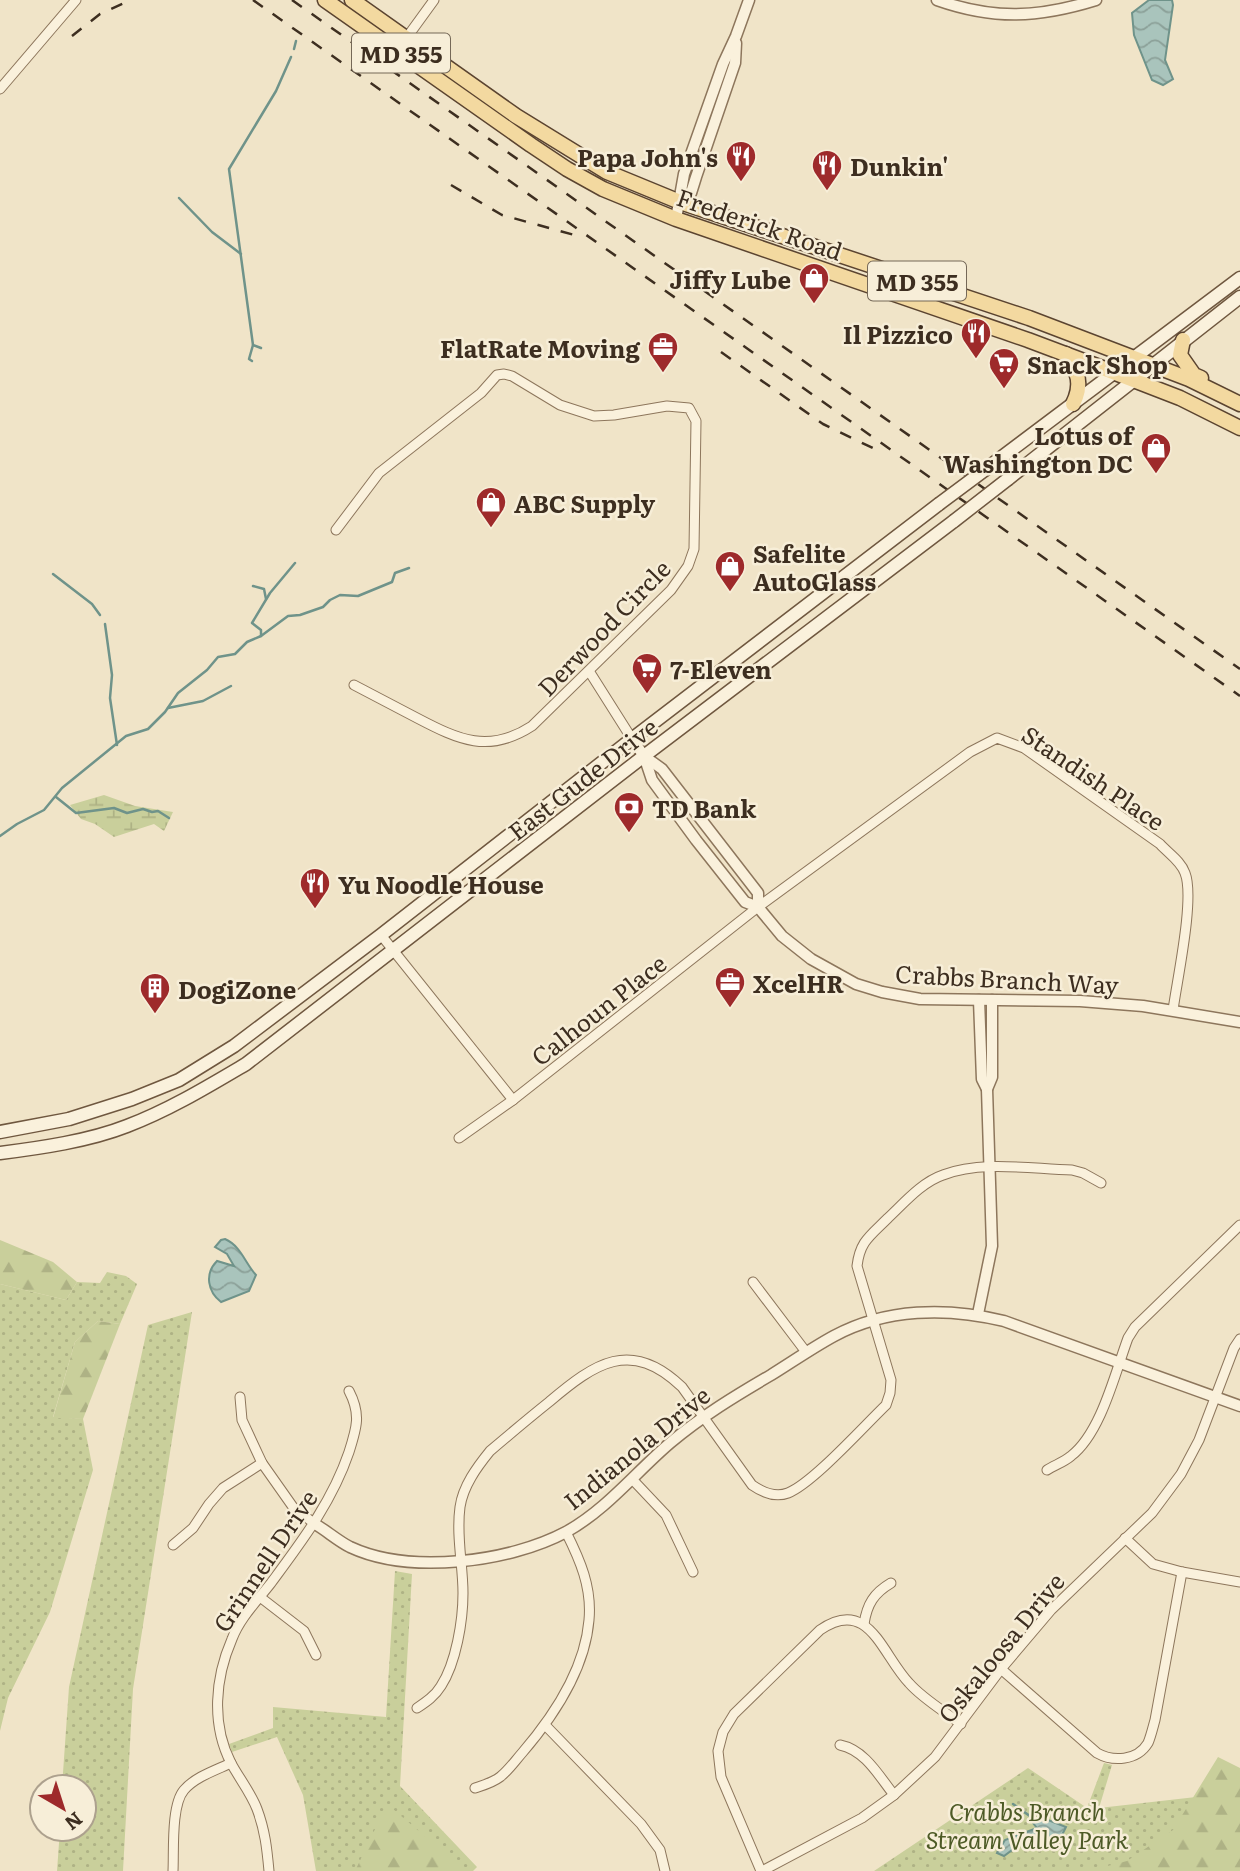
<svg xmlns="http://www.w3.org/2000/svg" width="1240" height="1871" viewBox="0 0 1240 1871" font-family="Literata,serif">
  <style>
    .green { fill: url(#green-dots) }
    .forest { fill: url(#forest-firs) }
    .wetland { fill: url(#wetland-marsh) }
    .water { fill: url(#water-waves); stroke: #6f938a; stroke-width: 2 }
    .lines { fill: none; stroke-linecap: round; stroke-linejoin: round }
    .stream { stroke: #6f938a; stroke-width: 2.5 }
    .minor-casing { stroke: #8d765c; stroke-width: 11 }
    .tertiary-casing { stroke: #8d765c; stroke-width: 13 }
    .secondary-casing { stroke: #6f573f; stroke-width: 15 }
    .primary-casing { stroke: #5b4430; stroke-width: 17 }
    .minor { stroke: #faf1dc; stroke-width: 9 }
    .tertiary { stroke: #faf1dc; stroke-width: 10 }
    .secondary { stroke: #faf1dc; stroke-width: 12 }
    .primary { stroke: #f3d9a0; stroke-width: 14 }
    .rail { stroke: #3d2e20; stroke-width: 2.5; stroke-dasharray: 12 12; stroke-linecap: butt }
    .secondary-bridge-casing { stroke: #6f573f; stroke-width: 15; stroke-linecap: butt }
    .secondary-bridge { stroke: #faf1dc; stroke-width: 12 }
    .labels { text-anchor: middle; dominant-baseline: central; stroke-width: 5; stroke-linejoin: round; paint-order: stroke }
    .shield { fill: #f7eed8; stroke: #756857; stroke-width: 2 }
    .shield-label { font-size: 23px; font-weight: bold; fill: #3d2e20 }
    .poi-label { font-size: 24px; font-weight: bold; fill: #3d2e20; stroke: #f7eed8; text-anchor: start }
    .street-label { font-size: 24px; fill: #3d2e20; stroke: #f7eed8 }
    .park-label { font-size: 24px; font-style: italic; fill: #4d5a26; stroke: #f7eed8 }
  </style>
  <defs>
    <pattern id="green-dots" width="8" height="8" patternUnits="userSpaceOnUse" patternTransform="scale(1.75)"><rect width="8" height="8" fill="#c9cf9b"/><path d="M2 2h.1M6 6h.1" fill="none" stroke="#aeb285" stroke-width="1.8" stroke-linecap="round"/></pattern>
    <pattern id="forest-firs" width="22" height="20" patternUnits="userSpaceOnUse" patternTransform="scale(1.75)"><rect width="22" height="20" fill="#c9cf9b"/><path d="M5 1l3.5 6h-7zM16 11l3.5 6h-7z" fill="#aeb285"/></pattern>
    <pattern id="wetland-marsh" width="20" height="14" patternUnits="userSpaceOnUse" patternTransform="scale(1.75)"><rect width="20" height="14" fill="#c9cf9b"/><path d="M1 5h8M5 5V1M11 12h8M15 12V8" fill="none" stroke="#aeb285"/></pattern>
    <pattern id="water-waves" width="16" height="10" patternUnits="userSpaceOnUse" patternTransform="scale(1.75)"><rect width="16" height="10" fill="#a9c4bc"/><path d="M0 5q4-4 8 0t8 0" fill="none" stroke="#8ba098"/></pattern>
  </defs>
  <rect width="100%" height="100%" fill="#f0e4c8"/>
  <g class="green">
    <path d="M 107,1272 L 126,1276 L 137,1284 L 120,1324 L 98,1321 L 75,1342 L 53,1417 L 83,1419 L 93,1470 L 50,1612 L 8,1698 L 0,1731 L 0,1284 L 66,1300 L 77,1282 L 100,1283 Z"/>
    <path d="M 192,1312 L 133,1689 L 123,1871 L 57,1871 L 60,1829 L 84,1829 L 84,1787 L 62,1787 L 69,1687 L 148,1325 Z"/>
    <path d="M 395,1571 L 412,1574 L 400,1786 L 477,1867 L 473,1871 L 316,1871 L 303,1795 L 277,1737 L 232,1752 L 229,1744 L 273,1728 L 273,1707 L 386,1717 Z"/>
    <path d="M 1104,1763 L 1112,1765 L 1099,1808 L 1240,1792 L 1240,1871 L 874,1871 L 1028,1768 L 1087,1808 Z"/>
  </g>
  <g class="forest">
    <path d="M 0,1240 L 53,1262 L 77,1282 L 66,1300 L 0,1284 Z"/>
    <path d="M 98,1321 L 120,1324 L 83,1419 L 53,1418 L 75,1342 Z"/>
    <path d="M 1218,1757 L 1240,1768 L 1240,1871 L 1088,1871 L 1127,1861 L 1173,1830 Z"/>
    <path d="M 387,1804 L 461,1867 L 461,1871 L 352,1871 L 356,1869 Z"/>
  </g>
  <path class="wetland" d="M 104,795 L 135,806 L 173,812 L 164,831 L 154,824 L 114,837 L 95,824 L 81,819 L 70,805 Z"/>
  <g class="water">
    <path d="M 1149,0 L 1172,0 L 1173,5 L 1165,60 L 1173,79 L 1163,85 L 1152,80 L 1134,35 L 1132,13 Z"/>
    <path d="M 225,1239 C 241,1246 245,1263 256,1275 L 249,1291 L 221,1302 C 208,1292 204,1274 217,1261 L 234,1266 L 227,1254 L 215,1247 L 221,1240 Z"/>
    <path d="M 1043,1818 L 1066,1827 L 1062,1835 L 1020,1844 L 1004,1856 L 997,1853 L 1005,1840 L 1037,1828 L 1033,1823 L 1034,1819 Z"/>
  </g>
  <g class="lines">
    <g class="stream">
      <path d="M 294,49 L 296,41"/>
      <path d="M 179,198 L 212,232 L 241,254"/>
      <path d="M 261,348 L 253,345 L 229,169 L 276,91 L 291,57"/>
      <path d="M 252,361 L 249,359 L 253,345"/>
      <path d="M 53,574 L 92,604 L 100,615"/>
      <path d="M 253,586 L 264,589 L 266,599"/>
      <path d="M 105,624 L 112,675 L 110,698 L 117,745"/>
      <path d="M 261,636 L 261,630 L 252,623 L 270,593 L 295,563"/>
      <path d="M 168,708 L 203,701 L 231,686"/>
      <path d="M 56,797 L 76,813 L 114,808 L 127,813 L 143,809 L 152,812 L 158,811 L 169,818"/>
      <path d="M 0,836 L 17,824 L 44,810 L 62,788 L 126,736 L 148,729 L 165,712 L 178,693 L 207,670 L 218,657 L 235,654 L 247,642 L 261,636 L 288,616 L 300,615 L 323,607 L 330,600 L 340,595 L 358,596 L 392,582 L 395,573 L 409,568"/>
      <path d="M 1013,1804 L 1034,1819"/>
    </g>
    <g class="minor-casing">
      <g id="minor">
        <path d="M 397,51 L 434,0"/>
        <path d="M 0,89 L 76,0"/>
        <path d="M 336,530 L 379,473 L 481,393 L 497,375 L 504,374 L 512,376 L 560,405 L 594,416 L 614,415 L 667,406 L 689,408 L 696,421 L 694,549 L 688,566 L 671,590 L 532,726 C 489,754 459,740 417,718 C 396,707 375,696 354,685"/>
        <path d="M 589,671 L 632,739"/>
        <path d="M 381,935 L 513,1100"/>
        <path d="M 459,1138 L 513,1100 L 758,907 L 970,752 L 997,738 L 1024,748 L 1160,844 C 1168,853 1181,861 1185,873 C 1195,898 1177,980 1173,1010"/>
        <path d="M 753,1282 L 806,1352"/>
        <path d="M 240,1397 L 242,1420 L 262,1463 L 293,1507 L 315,1524"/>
        <path d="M 1047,1470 C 1055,1465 1064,1462 1071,1456 C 1101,1433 1115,1373 1128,1338 L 1135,1327 L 1240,1225"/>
        <path d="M 632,1479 L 666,1515 L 693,1572"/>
        <path d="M 1125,1538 L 1153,1564 L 1182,1572 L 1240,1582"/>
        <path d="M 173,1545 L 193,1528 L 209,1504 L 223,1488 L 262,1463"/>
        <path d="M 260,1597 L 304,1631 L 316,1655"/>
        <path d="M 864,1624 C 867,1604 874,1593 891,1583"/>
        <path d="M 1001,1669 L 1097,1753 C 1113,1762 1137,1761 1148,1743 C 1151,1736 1153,1727 1155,1720 L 1182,1572"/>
        <path d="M 417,1708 C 426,1702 435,1696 441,1686 C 456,1663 463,1621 463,1593 C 463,1565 456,1536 460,1507 C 463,1486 477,1467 490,1451 C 510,1434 529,1418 549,1402 C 595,1363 631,1338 682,1387 L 752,1485 C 762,1492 775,1498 788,1493 C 813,1483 864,1426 886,1405 L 890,1393 L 891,1380 L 857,1266 C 860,1241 870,1236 888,1218 C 904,1203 922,1182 943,1175 C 982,1160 1031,1169 1072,1170 L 1083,1173 L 1101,1183"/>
        <path d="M 546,1726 L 641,1824 L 660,1850 L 665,1871"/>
        <path d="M 840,1745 C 865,1750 879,1776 894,1795"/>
        <path d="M 475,1788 C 484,1785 492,1783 500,1777 C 508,1771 515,1761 522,1753 C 553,1717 585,1670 589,1620 C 592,1587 580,1560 566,1532"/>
        <path d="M 173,1871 C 174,1851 171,1805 184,1790 C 195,1777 216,1770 231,1763"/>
        <path d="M 269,1871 C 267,1849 265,1830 257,1809 C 251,1793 239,1778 231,1763 C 211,1724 215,1678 232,1639 C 240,1618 257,1601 271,1583 C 302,1541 332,1502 349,1452 C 357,1427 361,1414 349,1391"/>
        <path d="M 761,1871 L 721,1777 L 718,1751 L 723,1732 L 734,1714 L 820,1630 C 869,1596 882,1655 909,1683 C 923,1699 944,1711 961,1724"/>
        <path d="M 762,1871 L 862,1818 L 894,1795 L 935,1757 L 1001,1669 L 1051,1610 L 1152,1513 L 1181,1474 L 1199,1440 L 1234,1348 L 1240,1339"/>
      </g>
    </g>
    <g class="tertiary-casing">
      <g id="tertiary">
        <path d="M 937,0 C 994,20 1038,18 1096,0"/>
        <path d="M 680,202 L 691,193 L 696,177 L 735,63 L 736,43"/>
        <path d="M 676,219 L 684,174 L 723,64 L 736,36 L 749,0"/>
        <path d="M 632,739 L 644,756 L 662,769 L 758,893 L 758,907"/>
        <path d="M 644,756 L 652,780 L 696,840 L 745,902 L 758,907 L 782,936 L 811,959 L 856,984 L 882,992 L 920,999 L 1080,1001 L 1143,1006 L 1240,1022"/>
        <path d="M 979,1000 L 982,1079 L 987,1089"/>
        <path d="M 978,1314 L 992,1246 L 987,1089 L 992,1077 L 992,1000"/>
        <path d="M 315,1524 C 327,1531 338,1541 350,1547 C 410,1575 510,1562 566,1532 C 606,1510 636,1472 670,1443 C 702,1416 735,1396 771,1375 C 792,1362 812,1348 834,1336 C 886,1308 947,1307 1004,1321 L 1240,1406"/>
      </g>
    </g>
    <g class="secondary-casing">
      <g id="secondary">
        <path d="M 986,469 L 1240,278"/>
        <path d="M 1008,479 L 1240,297"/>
        <path d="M 0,1132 L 69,1119 L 132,1099 L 179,1080 L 234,1046 L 381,935 L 632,739 L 939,504"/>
        <path d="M 0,1153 C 40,1148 89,1141 127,1126 C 169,1110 207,1087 246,1064 L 644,756 L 954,521"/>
      </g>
    </g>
    <g class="primary-casing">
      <g id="primary">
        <path d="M 325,0 L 531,145 L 567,169 L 603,189 L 676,219 L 1028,340 L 1105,369 L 1180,398 L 1240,428"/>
        <path d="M 352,0 L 516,116 L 607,172 L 680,202 L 1029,318 L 1189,379 L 1240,404"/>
        <path d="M 1183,340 L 1180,355 L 1194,375 L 1201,378"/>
        <path d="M 1066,354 C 1078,372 1083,384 1073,404"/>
      </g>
    </g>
    <use href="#minor" class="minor"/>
    <use href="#tertiary" class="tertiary"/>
    <use href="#secondary" class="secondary"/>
    <use href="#primary" class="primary"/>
    <g class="rail">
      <path d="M 253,0 L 1240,696"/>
      <path d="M 292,0 L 1240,669"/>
      <path d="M 72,36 L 100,14 L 131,0"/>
      <path d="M 451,185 L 502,215 L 578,236"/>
      <path d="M 721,352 L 823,424 L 881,452"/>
    </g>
    <g class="secondary-bridge-casing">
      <g id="secondary-bridge">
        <path d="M 939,504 L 986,469"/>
        <path d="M 954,521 L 1008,479"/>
      </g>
    </g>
    <use href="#secondary-bridge" class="secondary-bridge"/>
  </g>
  <defs>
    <g id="restaurant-pin" transform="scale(1.575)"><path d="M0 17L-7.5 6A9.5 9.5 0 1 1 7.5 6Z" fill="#9e2a2b" stroke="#f7eed8"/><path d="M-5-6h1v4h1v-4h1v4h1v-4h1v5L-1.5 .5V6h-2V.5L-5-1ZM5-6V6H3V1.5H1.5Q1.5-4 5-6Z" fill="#fff"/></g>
    <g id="shop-pin" transform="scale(1.575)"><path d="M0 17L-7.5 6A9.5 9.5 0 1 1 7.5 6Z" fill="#9e2a2b" stroke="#f7eed8"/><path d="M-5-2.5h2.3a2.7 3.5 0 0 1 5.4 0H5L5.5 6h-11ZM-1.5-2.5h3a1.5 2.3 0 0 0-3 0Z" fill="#fff"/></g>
    <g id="office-pin" transform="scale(1.575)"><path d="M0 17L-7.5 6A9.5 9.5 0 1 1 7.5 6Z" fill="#9e2a2b" stroke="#f7eed8"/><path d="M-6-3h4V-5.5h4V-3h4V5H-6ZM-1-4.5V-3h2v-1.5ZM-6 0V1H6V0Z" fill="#fff"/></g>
    <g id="supermarket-pin" transform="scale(1.575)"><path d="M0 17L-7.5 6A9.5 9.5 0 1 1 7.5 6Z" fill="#9e2a2b" stroke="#f7eed8"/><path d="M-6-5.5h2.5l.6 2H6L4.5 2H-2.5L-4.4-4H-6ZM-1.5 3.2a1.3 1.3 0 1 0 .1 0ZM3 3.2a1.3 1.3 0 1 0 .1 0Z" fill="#fff"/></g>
    <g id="bank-pin" transform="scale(1.575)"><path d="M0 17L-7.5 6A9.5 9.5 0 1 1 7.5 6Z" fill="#9e2a2b" stroke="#f7eed8"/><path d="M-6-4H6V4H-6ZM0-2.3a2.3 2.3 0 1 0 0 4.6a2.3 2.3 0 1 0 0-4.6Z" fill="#fff"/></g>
    <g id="building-pin" transform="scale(1.575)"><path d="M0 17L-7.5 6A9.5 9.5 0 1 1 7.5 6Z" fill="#9e2a2b" stroke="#f7eed8"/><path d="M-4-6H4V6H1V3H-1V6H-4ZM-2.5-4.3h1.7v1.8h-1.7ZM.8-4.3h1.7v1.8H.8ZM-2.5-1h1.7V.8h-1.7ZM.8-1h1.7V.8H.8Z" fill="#fff"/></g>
  </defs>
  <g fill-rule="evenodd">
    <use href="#restaurant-pin" x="741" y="156"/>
    <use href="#restaurant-pin" x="827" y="165"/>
    <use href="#shop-pin" x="814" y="278"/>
    <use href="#restaurant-pin" x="976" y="333"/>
    <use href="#office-pin" x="663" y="347"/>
    <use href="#supermarket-pin" x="1004" y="363"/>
    <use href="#shop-pin" x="1156" y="448"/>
    <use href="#shop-pin" x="491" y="502"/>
    <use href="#shop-pin" x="730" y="566"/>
    <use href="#supermarket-pin" x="647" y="668"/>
    <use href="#bank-pin" x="629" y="807"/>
    <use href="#restaurant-pin" x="315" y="883"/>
    <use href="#office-pin" x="730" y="982"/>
    <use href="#building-pin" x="155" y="988"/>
  </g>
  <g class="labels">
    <g class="shield">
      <rect x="352" y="33.5" width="98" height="39" rx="5"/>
      <rect x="868" y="261.5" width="98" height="39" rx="5"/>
    </g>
    <g class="shield-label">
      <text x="401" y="53">MD 355</text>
      <text x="917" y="281">MD 355</text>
    </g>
    <g class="poi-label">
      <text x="718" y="156" text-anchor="end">Papa John's</text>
      <text x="850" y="165">Dunkin'</text>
      <text x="791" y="278" text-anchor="end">Jiffy Lube</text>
      <text x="953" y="333" text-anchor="end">Il Pizzico</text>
      <text x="640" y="347" text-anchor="end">FlatRate Moving</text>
      <text x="1027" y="363">Snack Shop</text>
      <text x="1133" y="434" text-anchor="end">Lotus of<tspan x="1133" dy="28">Washington DC</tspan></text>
      <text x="514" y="502">ABC Supply</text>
      <text x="753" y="552">Safelite<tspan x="753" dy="28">AutoGlass</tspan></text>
      <text x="670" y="668">7-Eleven</text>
      <text x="652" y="807">TD Bank</text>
      <text x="338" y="883">Yu Noodle House</text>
      <text x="753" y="982">XcelHR</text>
      <text x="178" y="988">DogiZone</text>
    </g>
    <g class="street-label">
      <text transform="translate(760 223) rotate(19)">Frederick Road</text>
      <text transform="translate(603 627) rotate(-46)">Derwood Circle</text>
      <text transform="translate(1094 777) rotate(34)">Standish Place</text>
      <text transform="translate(582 778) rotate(-38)">East Gude Drive</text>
      <text transform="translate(1007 978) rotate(3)">Crabbs Branch Way</text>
      <text transform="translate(598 1009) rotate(-38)">Calhoun Place</text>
      <text transform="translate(636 1447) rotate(-39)">Indianola Drive</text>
      <text transform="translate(264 1560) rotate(-56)">Grinnell Drive</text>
      <text transform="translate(1000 1647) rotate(-51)">Oskaloosa Drive</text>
    </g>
    <g class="park-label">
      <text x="1027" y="1810">Crabbs Branch<tspan x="1027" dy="28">Stream Valley Park</tspan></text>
    </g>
  </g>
  <g transform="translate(63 1808) rotate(141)"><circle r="33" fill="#f7eed8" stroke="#ada18e" stroke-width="2"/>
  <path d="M0-5L12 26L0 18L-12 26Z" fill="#9e2a2b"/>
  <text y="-10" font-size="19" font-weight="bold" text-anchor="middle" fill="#3d2e20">N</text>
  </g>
</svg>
